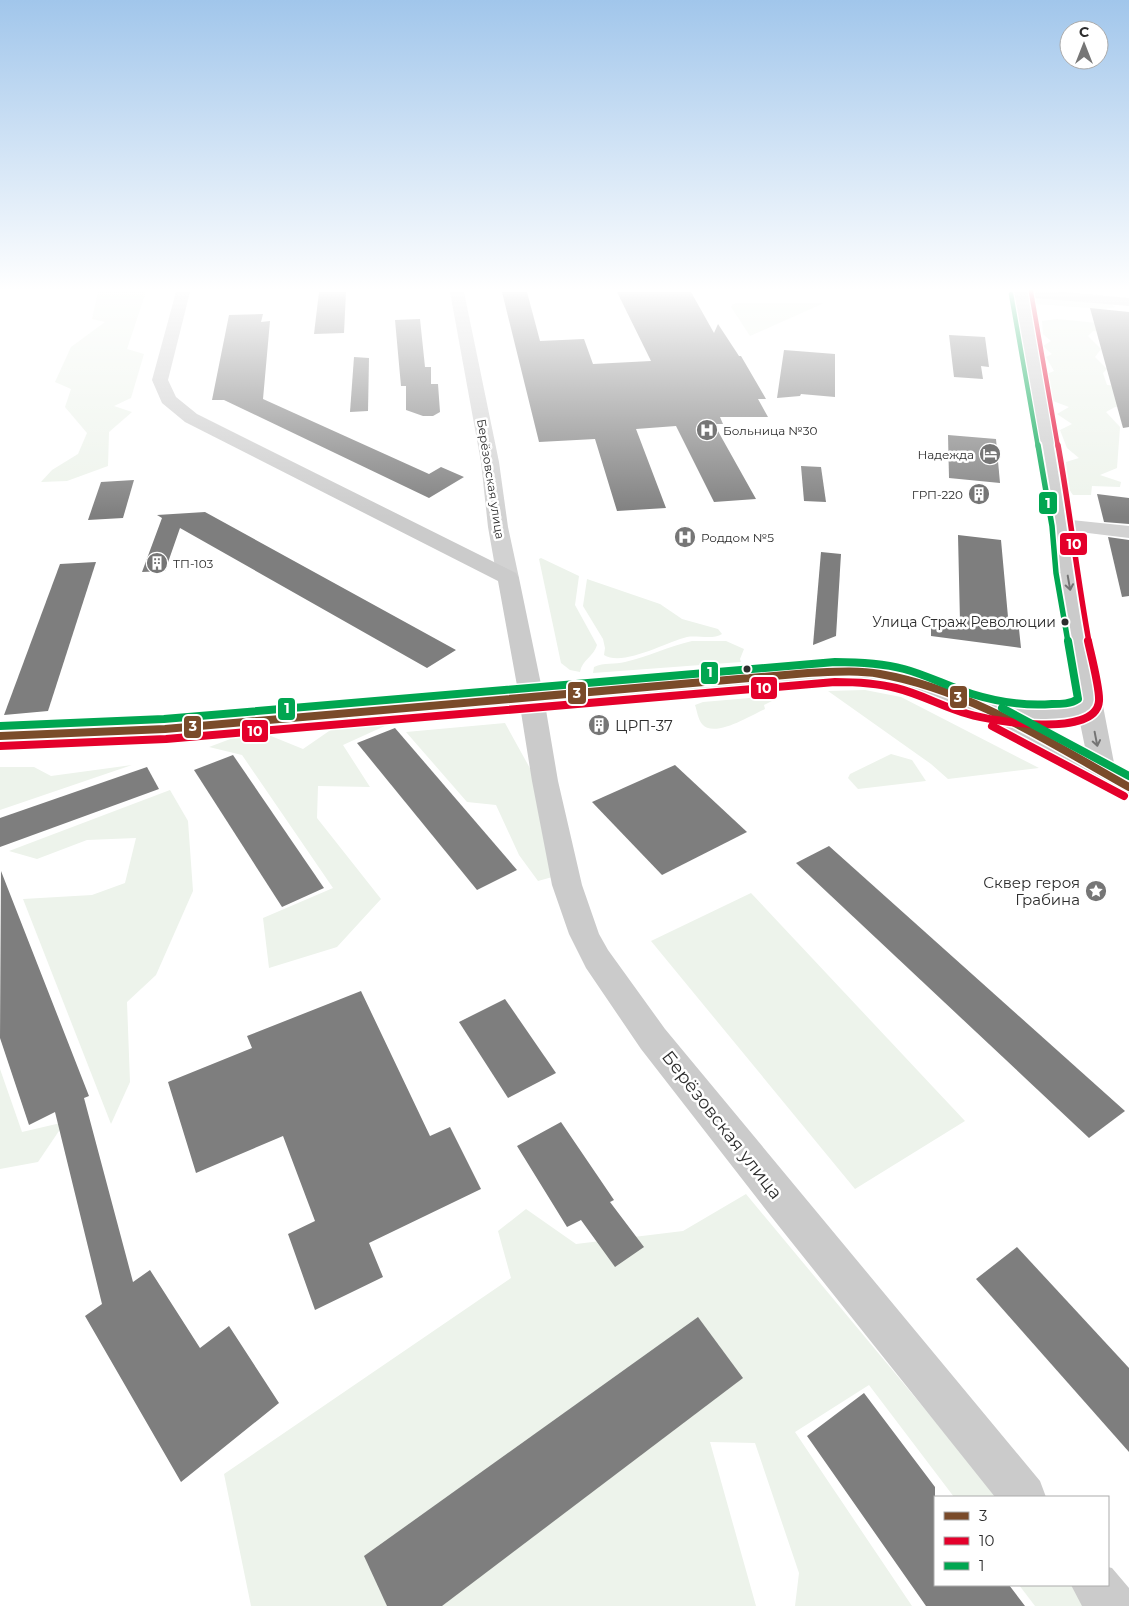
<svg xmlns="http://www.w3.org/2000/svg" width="1129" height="1606" viewBox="0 0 1129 1606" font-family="Montserrat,sans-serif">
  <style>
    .green { fill: #edf3eb }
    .building { fill: #7e7e7e }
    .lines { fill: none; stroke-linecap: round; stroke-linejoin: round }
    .street { fill: #d2d2d2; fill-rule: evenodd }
    .secondary { fill: #cbcbcb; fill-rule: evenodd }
    .bus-1-casing { stroke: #fff; stroke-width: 11 }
    .bus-2-far2-casing { stroke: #fff; stroke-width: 7 }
    .bus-2-far1-casing { stroke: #fff; stroke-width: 9 }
    .bus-2-casing { stroke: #fff; stroke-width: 11 }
    .bus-3-far2-casing { stroke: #fff; stroke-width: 7 }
    .bus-3-far1-casing { stroke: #fff; stroke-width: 9 }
    .bus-3-casing { stroke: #fff; stroke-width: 11 }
    .bus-1 { stroke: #7a4b2a; stroke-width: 8 }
    .bus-2-far2 { stroke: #e4002b; stroke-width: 4.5 }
    .bus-2-far1 { stroke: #e4002b; stroke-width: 5.5 }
    .bus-2 { stroke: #e4002b; stroke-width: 8 }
    .bus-3-far2 { stroke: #00a651; stroke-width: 4.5 }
    .bus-3-far1 { stroke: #00a651; stroke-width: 5.5 }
    .bus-3 { stroke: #00a651; stroke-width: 8 }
    .oneway { stroke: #747474 }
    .bus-dot { fill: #2d2d2d; stroke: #fff; stroke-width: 2 }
    .labels { text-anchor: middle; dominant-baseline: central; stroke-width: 5; stroke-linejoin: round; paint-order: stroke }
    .far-poi-label { font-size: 12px; fill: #2d2d2d; stroke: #fff; text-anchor: start }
    .far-street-label { font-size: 12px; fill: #2d2d2d; stroke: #fff }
    .bus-label { font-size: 14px; fill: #2d2d2d; stroke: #fff; text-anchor: end }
    .poi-label { font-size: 15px; fill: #2d2d2d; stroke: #fff; text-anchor: start }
    .near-street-label { font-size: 18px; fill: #2d2d2d; stroke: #fff }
    .line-badge { stroke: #fff; stroke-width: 2 }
    .badge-label { font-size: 14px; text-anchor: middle; font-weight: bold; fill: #fff }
  </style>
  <rect width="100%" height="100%" fill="#fff"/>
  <g class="green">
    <path d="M 98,292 L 146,292 L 127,349 L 144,354 L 131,398 L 114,406 L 132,412 L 109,432 L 108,466 L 67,481 L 41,482 L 52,470 L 78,454 L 87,433 L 65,407 L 71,389 L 55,382 L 71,347 L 105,322 L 92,319 Z"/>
    <path d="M 1053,298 L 1108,303 L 1116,307 L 1102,309 L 1036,304 L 1033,300 Z"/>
    <path d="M 737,303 L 824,303 L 750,336 L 731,307 L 733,304 Z"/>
    <path d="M 1057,319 L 1129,326 L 1125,334 L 1093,331 L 1088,336 L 1101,349 L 1095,357 L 1107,369 L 1103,373 L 1107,385 L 1129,387 L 1129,408 L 1115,407 L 1106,412 L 1120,427 L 1117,468 L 1100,475 L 1121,482 L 1120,487 L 1092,486 L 1091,495 L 1073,495 L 1068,488 L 1066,462 L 1079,458 L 1067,448 L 1060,430 L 1072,424 L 1057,414 L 1069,407 L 1053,401 L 1047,374 L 1054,371 L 1046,357 L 1052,354 L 1043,346 L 1051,341 L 1043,334 L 1042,321 Z"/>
    <path d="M 541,558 L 579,576 L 575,605 L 597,645 C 594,656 582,660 580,672 L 570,670 L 561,663 L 539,559 Z"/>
    <path d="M 587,579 L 660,604 L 682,619 L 718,629 L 722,634 C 713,640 697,635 687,637 C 666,642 623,667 604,655 L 605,648 L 603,639 L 583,606 Z"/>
    <path d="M 692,641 L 726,641 L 744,649 L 740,659 L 741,662 L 593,673 L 594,667 C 604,662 615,665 625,662 C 648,657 669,646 692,641 Z"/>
    <path d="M 865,690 L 901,697 L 1039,768 L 948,779 L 931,764 L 828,691 Z"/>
    <path d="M 774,696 L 776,699 L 764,705 L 765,709 C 751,715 714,739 702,724 C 698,719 697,711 695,705 L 703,702 Z"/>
    <path d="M 505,723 L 532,772 L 556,876 L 538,881 L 519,855 L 496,805 L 467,802 L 406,732 Z"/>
    <path d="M 387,725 L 343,745 L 370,787 L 318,786 L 317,818 L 381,899 L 337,947 L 269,968 L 263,918 L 333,888 L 242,755 L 209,747 L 241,735 L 271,736 L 303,749 L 332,729 Z"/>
    <path d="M 891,754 L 912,760 L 926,781 L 858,789 L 848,778 L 850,774 Z"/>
    <path d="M 132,765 L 0,810 L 0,767 L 34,767 L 51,776 Z"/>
    <path d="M 170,790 L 188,821 L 193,891 L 156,975 L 127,1002 L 130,1082 L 111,1124 L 23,899 L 92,895 L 125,883 L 136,838 L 87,840 L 37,859 L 9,851 Z"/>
    <path d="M 751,893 L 965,1121 L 855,1189 L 651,941 Z"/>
    <path d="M 0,1069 L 22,1132 L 65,1122 L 38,1162 L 0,1169 Z"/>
    <path d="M 746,1194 L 998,1497 L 954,1497 L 869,1385 L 795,1432 L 912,1606 L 795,1606 L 799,1573 L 755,1443 L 710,1442 L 756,1606 L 251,1606 L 224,1474 L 511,1278 L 498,1231 L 526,1209 L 576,1244 L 683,1231 Z"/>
    <path d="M 1019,1585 L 1071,1585 L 1088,1606 L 1035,1606 Z"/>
  </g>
  <g class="building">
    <path d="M 319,292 L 346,292 L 344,333 L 314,334 Z"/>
    <path d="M 502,292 L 527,292 L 540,341 L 584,339 L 593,364 L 651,361 L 617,292 L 691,292 L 714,333 L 718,324 L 739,356 L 741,356 L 766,399 L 758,399 L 768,417 L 720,417 L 723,424 L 714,424 L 756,499 L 714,502 L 676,426 L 636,429 L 666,508 L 617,511 L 595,439 L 539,442 Z"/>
    <path d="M 1090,308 L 1129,312 L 1129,427 L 1123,428 Z"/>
    <path d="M 263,314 L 261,322 L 270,321 L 263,399 L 429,474 L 441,467 L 464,477 L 429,498 L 224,400 L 212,400 L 229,315 Z"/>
    <path d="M 420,319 L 425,367 L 431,367 L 431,384 L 438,384 L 440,412 L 433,416 L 423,416 L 406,410 L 406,386 L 401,386 L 395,320 Z"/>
    <path d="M 949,335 L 985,337 L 989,367 L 981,366 L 983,379 L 954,377 Z"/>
    <path d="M 784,350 L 835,354 L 835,397 L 801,394 L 800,396 L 777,398 Z"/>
    <path d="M 354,357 L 369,358 L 368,411 L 350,412 Z"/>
    <path d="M 948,435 L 996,439 L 1000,483 L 949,478 Z"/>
    <path d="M 801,466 L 821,467 L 826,502 L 804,501 Z"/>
    <path d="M 134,480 L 123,518 L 88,520 L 101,482 Z"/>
    <path d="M 1097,494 L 1129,498 L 1129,524 L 1104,522 Z"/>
    <path d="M 205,512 L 456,650 L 427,668 L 180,528 L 165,571 L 142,572 L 162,518 L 157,515 Z"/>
    <path d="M 958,535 L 1001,540 L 1009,628 L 1019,629 L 1021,648 L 931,636 L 931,618 L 960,622 Z"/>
    <path d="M 1108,537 L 1129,540 L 1129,596 L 1122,597 Z"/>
    <path d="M 821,552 L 841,554 L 836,636 L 813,645 Z"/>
    <path d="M 96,562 L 48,711 L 4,715 L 60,564 Z"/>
    <path d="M 395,728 L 517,870 L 477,890 L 357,743 Z"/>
    <path d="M 233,755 L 324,888 L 282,907 L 194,770 Z"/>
    <path d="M 675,765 L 747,832 L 662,875 L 592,802 Z"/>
    <path d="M 147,767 L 159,789 L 0,847 L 0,818 Z"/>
    <path d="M 829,846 L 1125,1111 L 1089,1138 L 796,863 Z"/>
    <path d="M 1,871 L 89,1096 L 84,1098 L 133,1282 L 150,1270 L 200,1348 L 229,1326 L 279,1403 L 181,1482 L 85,1316 L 102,1304 L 55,1112 L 29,1125 L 0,1038 Z"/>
    <path d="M 361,991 L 430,1136 L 450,1127 L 481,1189 L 369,1243 L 383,1277 L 315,1310 L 288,1234 L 315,1221 L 283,1136 L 196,1173 L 168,1082 L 252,1048 L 247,1036 Z"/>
    <path d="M 505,999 L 556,1073 L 508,1098 L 459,1022 Z"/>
    <path d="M 561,1122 L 614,1200 L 610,1202 L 644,1247 L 615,1267 L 581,1220 L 567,1227 L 517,1146 Z"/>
    <path d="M 1017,1247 L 1129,1368 L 1129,1452 L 976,1279 Z"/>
    <path d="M 698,1317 L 743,1378 L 442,1606 L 387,1606 L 364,1556 Z"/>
    <path d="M 864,1393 L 935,1487 L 935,1585 L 1009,1585 L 1025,1606 L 926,1606 L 807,1436 Z"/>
  </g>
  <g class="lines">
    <g class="street">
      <path d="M 450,292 L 464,292 L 499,462 L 508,527 L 519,578 L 516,583 L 508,585 L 500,583 L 497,578 L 488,527 L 481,462 Z"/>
      <path d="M 1065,292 L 1129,298 L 1129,306 L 1021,297 L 1016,296 L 1014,293 Z"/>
      <path d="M 1062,519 L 1129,526 L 1129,538 L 1055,529 L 1052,525 L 1055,521 Z"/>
    </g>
    <g class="secondary">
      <path d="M 176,292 L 190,292 L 168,380 L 176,397 L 197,414 L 516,573 L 519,578 L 542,689 L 808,666 C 873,662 928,673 987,701 L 993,699 C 1018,703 1053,715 1076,700 L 1055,571 L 1052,525 L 1014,292 L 1028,292 L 1072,525 L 1077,571 L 1115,768 L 1129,775 L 1129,796 C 1100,788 1074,769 1048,754 C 996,724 941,692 881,682 C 857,678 832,679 808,681 L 545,704 L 558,781 L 582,885 L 599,934 L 608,950 L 665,1029 L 1040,1481 L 1046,1497 L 995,1497 L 770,1215 L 641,1049 L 586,968 L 569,934 L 552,885 L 532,781 L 520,706 L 165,737 L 0,744 L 0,728 L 165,721 L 518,691 L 498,581 L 185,422 L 162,403 L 152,380 ZM 1079,718 L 1086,752 L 1028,721 L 1056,723 Z"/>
      <path d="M 1108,1567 L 1112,1568 L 1129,1588 L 1129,1606 L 1082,1606 L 1071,1585 L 1108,1585 Z"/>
    </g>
    <g class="bus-1-casing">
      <path id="bus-1" d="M 0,736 L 165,729 L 808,673 C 832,672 857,670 880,674 C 971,690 1050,743 1129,787"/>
    </g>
    <g class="bus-2-far2-casing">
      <path id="bus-2-far2" d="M 1031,292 L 1058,447"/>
    </g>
    <g class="bus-2-far1-casing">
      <path id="bus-2-far1" d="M 1058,445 C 1070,511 1077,577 1089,642"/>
    </g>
    <g class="bus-2-casing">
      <g id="bus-2">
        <path d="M 992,726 L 1124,796"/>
        <path d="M 0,746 L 166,739 L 835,682 C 855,682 876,683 896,688 C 921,694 943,707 968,714 C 991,721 1096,739 1099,701 C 1100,689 1091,655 1088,641"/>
      </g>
    </g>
    <g class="bus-3-far2-casing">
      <path id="bus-3-far2" d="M 1011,294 L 1038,447"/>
    </g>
    <g class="bus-3-far1-casing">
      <path id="bus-3-far1" d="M 1038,445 L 1052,526 L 1056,573 L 1068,642"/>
    </g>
    <g class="bus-3-casing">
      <g id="bus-3">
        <path d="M 1002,708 L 1129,776"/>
        <path d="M 0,726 L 164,719 L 835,662 C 858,662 881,663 904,669 C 927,675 949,687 972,694 C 998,702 1026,706 1052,704 C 1061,704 1071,704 1078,699 L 1068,641"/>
      </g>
    </g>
    <use href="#bus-1" class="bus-1"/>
    <use href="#bus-2-far2" class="bus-2-far2"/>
    <use href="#bus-2-far1" class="bus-2-far1"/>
    <use href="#bus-2" class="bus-2"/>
    <use href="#bus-3-far2" class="bus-3-far2"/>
    <use href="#bus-3-far1" class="bus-3-far1"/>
    <use href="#bus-3" class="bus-3"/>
  </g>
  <defs><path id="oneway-shaft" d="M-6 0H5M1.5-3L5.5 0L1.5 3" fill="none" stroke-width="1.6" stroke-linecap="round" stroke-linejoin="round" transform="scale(1.25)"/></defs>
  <g class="oneway">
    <use href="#oneway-shaft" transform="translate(1069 583) rotate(80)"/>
    <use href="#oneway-shaft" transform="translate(1096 739) rotate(79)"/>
  </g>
  <linearGradient id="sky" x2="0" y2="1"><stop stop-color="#a1c6eb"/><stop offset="0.56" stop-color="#fff"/><stop offset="1" stop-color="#fff" stop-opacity="0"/></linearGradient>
  <rect width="1129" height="517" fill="url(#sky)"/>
  <defs>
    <g id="hospital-disc" transform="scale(1.125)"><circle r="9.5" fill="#767676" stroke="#fff"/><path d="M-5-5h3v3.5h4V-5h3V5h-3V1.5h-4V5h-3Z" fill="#fff"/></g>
    <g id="hotel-disc" transform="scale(1.125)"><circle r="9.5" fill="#767676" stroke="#fff"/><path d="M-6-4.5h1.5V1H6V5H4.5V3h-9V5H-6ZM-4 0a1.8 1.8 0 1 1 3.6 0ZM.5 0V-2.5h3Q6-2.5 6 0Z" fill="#fff"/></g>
    <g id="building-disc" transform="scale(1.125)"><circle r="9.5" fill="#767676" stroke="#fff"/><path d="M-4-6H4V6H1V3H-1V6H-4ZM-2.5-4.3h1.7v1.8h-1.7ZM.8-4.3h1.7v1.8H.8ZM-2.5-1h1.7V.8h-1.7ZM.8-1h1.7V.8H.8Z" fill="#fff"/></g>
    <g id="sight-disc" transform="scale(1.125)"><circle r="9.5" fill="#767676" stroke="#fff"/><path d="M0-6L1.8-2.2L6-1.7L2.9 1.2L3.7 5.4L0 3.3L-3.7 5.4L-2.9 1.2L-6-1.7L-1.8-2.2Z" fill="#fff"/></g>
  </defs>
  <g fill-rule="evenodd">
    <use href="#hospital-disc" x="707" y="430"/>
    <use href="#hotel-disc" x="990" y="454"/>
    <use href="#building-disc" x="979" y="494"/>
    <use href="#hospital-disc" x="685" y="537"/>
    <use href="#building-disc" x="157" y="563"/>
    <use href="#building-disc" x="599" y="725"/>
    <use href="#sight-disc" x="1096" y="891"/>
  </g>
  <g class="bus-dot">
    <circle cx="1065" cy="622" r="4.5"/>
    <circle cx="747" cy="669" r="4.5"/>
  </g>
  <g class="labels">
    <g class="far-poi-label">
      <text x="723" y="430">Больница №30</text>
      <text x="974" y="454" text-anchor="end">Надежда</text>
      <text x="963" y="494" text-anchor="end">ГРП-220</text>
      <text x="701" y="537">Роддом №5</text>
      <text x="173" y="563">ТП-103</text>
    </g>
    <g class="far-street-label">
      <text transform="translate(491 479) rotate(81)">Берёзовская улица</text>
    </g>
    <g class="bus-label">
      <text x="1056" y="622">Улица Страж Революции</text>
    </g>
    <g class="poi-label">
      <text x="615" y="725">ЦРП-37</text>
      <text x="1080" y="882" text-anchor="end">Сквер героя<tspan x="1080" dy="17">Грабина</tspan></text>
    </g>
    <g class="near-street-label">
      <text transform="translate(722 1125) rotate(52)">Берёзовская улица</text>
    </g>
  </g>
  <g class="line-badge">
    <rect x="1038" y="491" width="20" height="24" rx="5" fill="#00a651"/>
    <rect x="1059" y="532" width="29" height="24" rx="5" fill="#e4002b"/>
    <rect x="700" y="661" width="19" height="24" rx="5" fill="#00a651"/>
    <rect x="750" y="676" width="28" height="24" rx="5" fill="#e4002b"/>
    <rect x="567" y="681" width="20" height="24" rx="5" fill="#7a4b2a"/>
    <rect x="949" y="685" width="19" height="24" rx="5" fill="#7a4b2a"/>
    <rect x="277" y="697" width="19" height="24" rx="5" fill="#00a651"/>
    <rect x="183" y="715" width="19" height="24" rx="5" fill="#7a4b2a"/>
    <rect x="241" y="719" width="28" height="24" rx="5" fill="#e4002b"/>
  </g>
  <g class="badge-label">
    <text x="1048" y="508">1</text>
    <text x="1074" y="549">10</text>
    <text x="710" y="677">1</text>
    <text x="764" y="693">10</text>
    <text x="577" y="698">3</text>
    <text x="958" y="702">3</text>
    <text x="287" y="713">1</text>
    <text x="193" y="731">3</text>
    <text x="255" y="736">10</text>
  </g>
  <rect x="934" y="1496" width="175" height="90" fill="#ffffff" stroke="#ababab"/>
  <rect x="944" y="1512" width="25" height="8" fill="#7a4b2a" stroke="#ababab"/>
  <text x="979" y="1521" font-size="15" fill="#2d2d2d">3</text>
  <rect x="944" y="1537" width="25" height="8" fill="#e4002b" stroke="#ababab"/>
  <text x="979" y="1546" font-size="15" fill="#2d2d2d">10</text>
  <rect x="944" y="1562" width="25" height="8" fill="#00a651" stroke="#ababab"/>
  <text x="979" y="1571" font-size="15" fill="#2d2d2d">1</text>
  <g transform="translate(1084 45)"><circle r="24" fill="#ffffff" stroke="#ababab"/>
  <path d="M0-4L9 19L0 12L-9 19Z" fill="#767676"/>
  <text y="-8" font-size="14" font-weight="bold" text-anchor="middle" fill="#2d2d2d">С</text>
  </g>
</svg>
